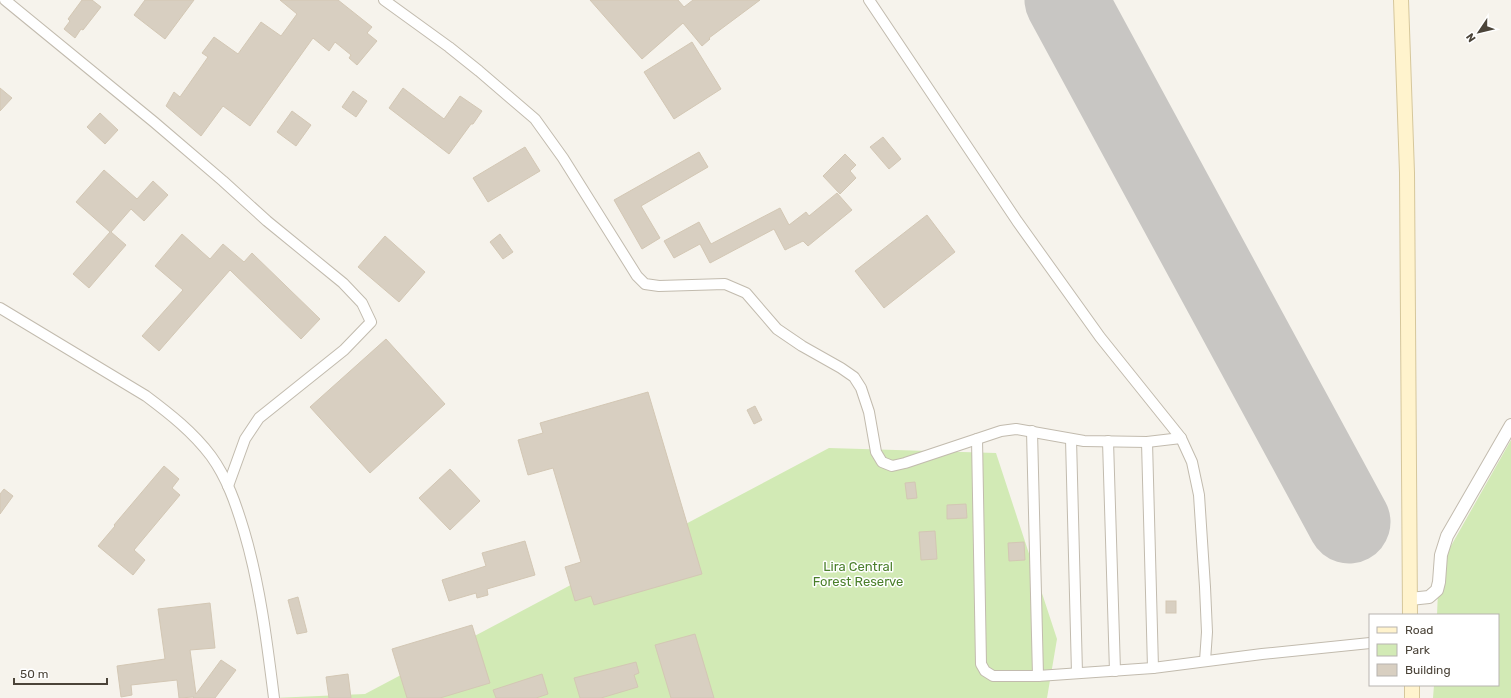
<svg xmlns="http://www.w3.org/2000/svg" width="1511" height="698" viewBox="0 0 1511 698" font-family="Rubik,sans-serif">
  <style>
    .green { fill: #d2eab5 }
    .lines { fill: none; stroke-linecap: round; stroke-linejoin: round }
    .runway { stroke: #c8c6c3; stroke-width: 83 }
    .building { fill: #d8cfc1; stroke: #d3c7b4 }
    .minor-casing { stroke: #c2bbae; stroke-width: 12 }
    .tertiary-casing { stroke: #c2bbae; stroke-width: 14 }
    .secondary-casing { stroke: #d6c79b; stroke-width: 16 }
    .minor { stroke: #fff; stroke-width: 10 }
    .tertiary { stroke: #fff; stroke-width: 12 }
    .secondary { stroke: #fff3cd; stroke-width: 14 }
    .labels { text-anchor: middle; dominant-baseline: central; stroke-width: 3; stroke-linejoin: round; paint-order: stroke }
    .park-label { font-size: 13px; fill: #4a7f2a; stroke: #fff }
  </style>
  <rect width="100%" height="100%" fill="#f6f3ec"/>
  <g class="green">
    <path d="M 1511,440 L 1511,698 L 1433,698 L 1434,685 L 1498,685 L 1498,615 L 1437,615 L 1439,567 Z"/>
    <path d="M 829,448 L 996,453 L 1057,639 L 1047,698 L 273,698 L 365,694 Z"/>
  </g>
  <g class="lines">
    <path class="runway" d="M 1066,0 L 1349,522"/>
  </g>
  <g class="building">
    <path d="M 82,0 L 92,0 L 101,7 L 83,30 L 81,29 L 75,38 L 64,29 L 70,21 L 68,19 Z"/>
    <path d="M 145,0 L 194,0 L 165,39 L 134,15 Z"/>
    <path d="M 280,0 L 338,0 L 372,27 L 367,33 L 377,41 L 357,65 L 349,58 L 351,55 L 335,42 L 329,51 L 313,38 L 250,126 L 223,106 L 201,136 L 166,106 L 174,92 L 180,97 L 208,57 L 202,53 L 214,37 L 238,54 L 261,22 L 281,36 L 297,14 Z"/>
    <path d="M 590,0 L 678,0 L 684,7 L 693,0 L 760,0 L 709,38 L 710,39 L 702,46 L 683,23 L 642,59 Z"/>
    <path d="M 692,42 L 721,89 L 674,119 L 644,72 Z"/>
    <path d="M 0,88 L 12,98 L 0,111 Z"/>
    <path d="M 403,88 L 444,119 L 460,96 L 482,111 L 473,124 L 471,124 L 449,154 L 389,108 Z"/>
    <path d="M 353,91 L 367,101 L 356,117 L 342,107 Z"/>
    <path d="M 292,111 L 311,125 L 296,146 L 277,132 Z"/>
    <path d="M 100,113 L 118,130 L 105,144 L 87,127 Z"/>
    <path d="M 883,137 L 901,159 L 889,169 L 870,147 Z"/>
    <path d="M 525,147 L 540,171 L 488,202 L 473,178 Z"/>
    <path d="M 699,152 L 708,167 L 641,206 L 660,238 L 642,249 L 614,200 Z"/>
    <path d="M 845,154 L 856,165 L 850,171 L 856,178 L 840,194 L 823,176 Z"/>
    <path d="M 104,170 L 137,199 L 153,181 L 168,195 L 144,221 L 131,209 L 111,232 L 126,245 L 89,288 L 73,274 L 110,232 L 76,202 Z"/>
    <path d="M 837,193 L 852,210 L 808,246 L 803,241 L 785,250 L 774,229 L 710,263 L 700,244 L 674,258 L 664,241 L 699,222 L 711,244 L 780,208 L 789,225 L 806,212 L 809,216 Z"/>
    <path d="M 927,215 L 955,252 L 884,308 L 855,271 Z"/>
    <path d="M 182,234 L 210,259 L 223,244 L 244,262 L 252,253 L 320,319 L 301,339 L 230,270 L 159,351 L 142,336 L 183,290 L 155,266 Z"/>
    <path d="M 500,234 L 513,252 L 503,259 L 490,242 Z"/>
    <path d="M 385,236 L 425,272 L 399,302 L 358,267 Z"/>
    <path d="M 386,339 L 445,404 L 370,473 L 310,407 Z"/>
    <path d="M 648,392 L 702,574 L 594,605 L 591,596 L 575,601 L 565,567 L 581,562 L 553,468 L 528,475 L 518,440 L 543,433 L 540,423 Z"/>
    <path d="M 755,406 L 762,420 L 754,424 L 747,410 Z"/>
    <path d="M 164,466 L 179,479 L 172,488 L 180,495 L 134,550 L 145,560 L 133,575 L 98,546 L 115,526 L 114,525 Z"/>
    <path d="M 450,469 L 480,501 L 450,530 L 419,498 Z"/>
    <path d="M 915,482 L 917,498 L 907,499 L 905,483 Z"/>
    <path d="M 4,489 L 13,496 L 0,514 L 0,494 Z"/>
    <path d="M 966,504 L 967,518 L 947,519 L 947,505 Z"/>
    <path d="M 935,531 L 937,559 L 921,560 L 919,532 Z"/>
    <path d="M 525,541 L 535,575 L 487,589 L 488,595 L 477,598 L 476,593 L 449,601 L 442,580 L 486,566 L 482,553 Z"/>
    <path d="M 1024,542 L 1025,560 L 1009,561 L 1008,543 Z"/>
    <path d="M 298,597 L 307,632 L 297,634 L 288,600 Z"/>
    <rect x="1166" y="601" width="10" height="12"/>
    <path d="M 210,603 L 215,648 L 190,650 L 196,694 L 221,660 L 236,670 L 215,698 L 193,698 L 194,697 L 179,698 L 177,680 L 131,685 L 132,695 L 121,697 L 117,666 L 165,659 L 158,609 Z"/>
    <path d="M 472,625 L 490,683 L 440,698 L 407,698 L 392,649 Z"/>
    <path d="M 695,634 L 714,698 L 671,698 L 655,645 Z"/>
    <path d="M 636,662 L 639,673 L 634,675 L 638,687 L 601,698 L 580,698 L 574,678 Z"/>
    <path d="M 348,674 L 351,698 L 329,698 L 326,677 Z"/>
    <path d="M 542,674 L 548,694 L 536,698 L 496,698 L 493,690 Z"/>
  </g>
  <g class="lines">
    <g class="minor-casing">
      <g id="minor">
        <path d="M 5,0 L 154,122 L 223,181 L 267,221 L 343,283 L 362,303 L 371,322 L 344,350 L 259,418 L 245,439 L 228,486"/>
        <path d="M 384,0 L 449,47 L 479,71 L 535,119 L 563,158 L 637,276 L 645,284 L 659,286 L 725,284 L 746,293 L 777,329 L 802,346 L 841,368 L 854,377 L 861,388 L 869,412 L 876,452 L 882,462 L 892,466 L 905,463 L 1001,431 L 1016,429 L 1084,441 L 1147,442 L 1181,438"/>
        <path d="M 869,0 L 1017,221 L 1100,337 L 1181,438 L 1192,462 L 1199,495 L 1205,587 L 1207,632 L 1205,661"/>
        <path d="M 0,308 L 146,396 C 170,414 193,432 211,456 C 227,478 236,504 244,531 C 260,585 267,642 274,698"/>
        <path d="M 1032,431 L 1038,676"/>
        <path d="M 977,439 L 981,664 L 985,671 L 993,676 L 1038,676 L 1153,668 L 1262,654 L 1370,643"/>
        <path d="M 1071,439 L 1077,673"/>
        <path d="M 1108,441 L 1115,671"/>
        <path d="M 1147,442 L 1153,668"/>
      </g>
    </g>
    <g class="tertiary-casing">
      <path id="tertiary" d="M 1410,599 L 1429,597 L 1437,590 L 1439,582 L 1441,555 L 1447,536 L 1511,425"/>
    </g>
    <g class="secondary-casing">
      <g id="secondary">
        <path d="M 1401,0 L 1407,173 L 1410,615"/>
        <path d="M 1412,685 L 1412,698"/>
      </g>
    </g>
    <use href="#minor" class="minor"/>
    <use href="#tertiary" class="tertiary"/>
    <use href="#secondary" class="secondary"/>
  </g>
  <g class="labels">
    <g class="park-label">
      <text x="858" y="566">Lira Central<tspan x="858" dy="15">Forest Reserve</tspan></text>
    </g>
  </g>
  <rect x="1369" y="614" width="130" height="72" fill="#ffffff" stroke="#b7b4b0"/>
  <rect x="1377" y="627" width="20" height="6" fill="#fff3cd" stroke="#b7b4b0"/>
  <text x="1405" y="634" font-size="12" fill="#4b4439">Road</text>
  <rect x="1377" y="644" width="20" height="12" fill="#d2eab5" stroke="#b7b4b0"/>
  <text x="1405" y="654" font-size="12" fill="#4b4439">Park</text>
  <rect x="1377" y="664" width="20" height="12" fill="#d8cfc1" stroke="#b7b4b0"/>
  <text x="1405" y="674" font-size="12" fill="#4b4439">Building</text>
  <g transform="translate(1479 32) rotate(235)" stroke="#ffffff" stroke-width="3" paint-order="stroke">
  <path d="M0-3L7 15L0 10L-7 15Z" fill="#4b4439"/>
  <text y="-6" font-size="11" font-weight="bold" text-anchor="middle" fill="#4b4439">N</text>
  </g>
  <path d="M14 678v6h93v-6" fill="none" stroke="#4b4439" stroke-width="2"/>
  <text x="20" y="678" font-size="12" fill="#4b4439" stroke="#ffffff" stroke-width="3" paint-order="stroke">50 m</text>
</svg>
